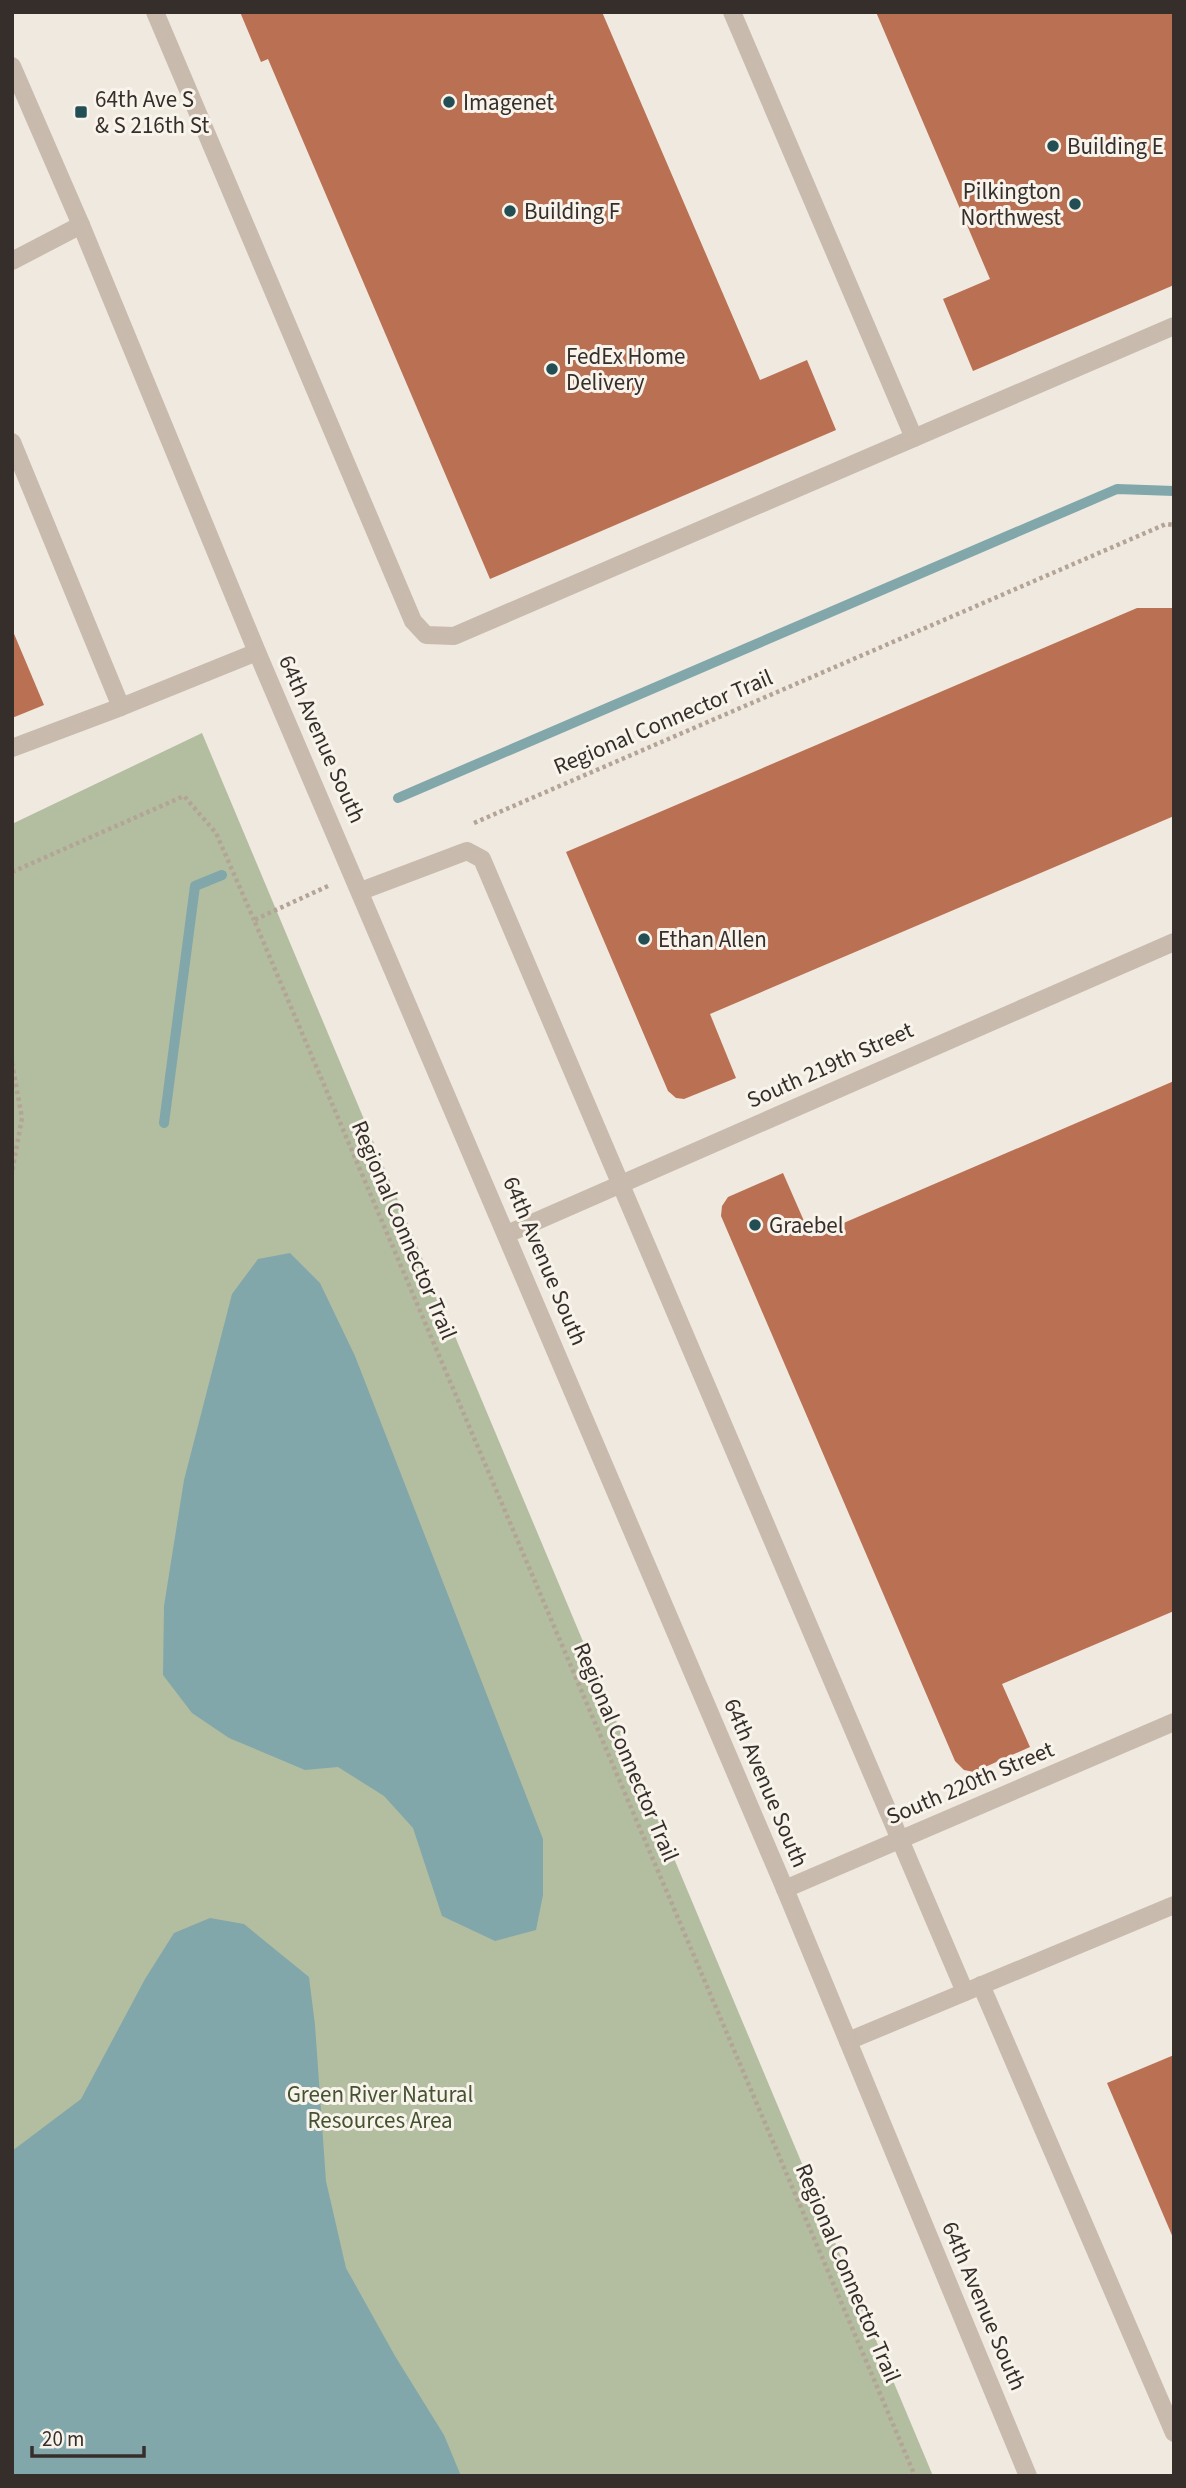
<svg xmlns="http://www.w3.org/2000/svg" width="1186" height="2488" viewBox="0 0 1186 2488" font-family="'Source Sans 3',sans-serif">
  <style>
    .green { fill: #b3bea0 }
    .water { fill: #81a7ab }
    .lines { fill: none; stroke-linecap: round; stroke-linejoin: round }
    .stream { stroke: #81a7ab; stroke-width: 10 }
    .building { fill: #ba7053 }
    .path { stroke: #b3a496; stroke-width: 4.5; stroke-dasharray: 3.5 3.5; stroke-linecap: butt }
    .service { stroke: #c8baac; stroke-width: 18 }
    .tertiary { stroke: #c8baac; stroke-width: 18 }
    .poi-dot { fill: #234f54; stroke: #f8f3eb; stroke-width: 2.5 }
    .labels { text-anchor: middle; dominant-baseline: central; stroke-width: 6; stroke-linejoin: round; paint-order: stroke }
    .poi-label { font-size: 23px; fill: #362e2a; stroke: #f8f3eb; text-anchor: start }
    .street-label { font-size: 23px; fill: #362e2a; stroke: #f8f3eb }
    .park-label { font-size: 23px; fill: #445230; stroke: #f8f3eb }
  </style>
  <rect width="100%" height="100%" fill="#f0e9df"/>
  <path class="green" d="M 202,733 L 933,2476 L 12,2476 L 12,824 Z"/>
  <g class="water">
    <path d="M 290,1253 L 320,1283 L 355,1356 L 543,1839 L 543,1895 L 536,1930 L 495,1941 L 442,1916 L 413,1828 L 384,1796 L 338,1767 L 305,1770 L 229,1738 L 192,1713 L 163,1675 L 164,1606 L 184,1480 L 232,1294 L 258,1259 Z"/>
    <path d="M 210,1918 L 244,1924 L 309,1977 L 315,2025 L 326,2181 L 346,2268 L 395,2356 L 444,2435 L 461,2476 L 12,2476 L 12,2151 L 81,2099 L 145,1979 L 174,1933 Z"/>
  </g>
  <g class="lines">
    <g class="stream">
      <path d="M 398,798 L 1117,489 L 1174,491"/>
      <path d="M 164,1123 L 195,886 L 222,875"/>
    </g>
  </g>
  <g class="building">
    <path d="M 240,12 L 602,12 L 760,380 L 807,360 L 836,430 L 490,579 L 268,59 L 261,62 Z"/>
    <path d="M 876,12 L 1174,12 L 1174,285 L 973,371 L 943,299 L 990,279 Z"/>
    <path d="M 1137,608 L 1174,608 L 1174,816 L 710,1014 L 736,1078 L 684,1099 L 676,1098 L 668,1091 L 566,852 Z"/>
    <path d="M 12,629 L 44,705 L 12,718 Z"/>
    <path d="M 1174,1081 L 1174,1611 L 1002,1684 L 1030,1747 L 974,1772 L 964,1770 L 955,1761 L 721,1216 L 722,1206 L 728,1197 L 783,1173 L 811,1237 Z"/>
    <path d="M 1174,2055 L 1174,2240 L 1107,2083 Z"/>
  </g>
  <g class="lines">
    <g class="path">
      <path d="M 474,823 L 1166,524 L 1174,525"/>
      <path d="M 12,872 L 184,796 L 216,833 L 254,920"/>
      <path d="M 328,886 L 254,920 L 915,2476"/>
      <path d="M 12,1063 L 22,1118 L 12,1172"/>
    </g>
    <g class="service">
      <path d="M 155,12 L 413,621 L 426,635 L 454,636 L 1174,326"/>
      <path d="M 732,12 L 914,438"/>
      <path d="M 12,261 L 81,225"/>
      <path d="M 12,442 L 121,707"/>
      <path d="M 12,748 L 121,707 L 257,652"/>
      <path d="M 361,891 L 467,851 L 482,859 L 965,1992"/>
      <path d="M 507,1234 L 1174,942"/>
      <path d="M 785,1889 L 1174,1722"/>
      <path d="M 981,1985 L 1174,2433"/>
      <path d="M 848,2041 L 1174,1905"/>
    </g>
    <path class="tertiary" d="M 12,66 L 81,225 L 257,652 L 785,1889 L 1028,2476"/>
  </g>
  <g class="poi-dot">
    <circle cx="449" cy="102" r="7"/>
    <rect x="74" y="105" width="14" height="14" rx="3.5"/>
    <circle cx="1053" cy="146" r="7"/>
    <circle cx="1075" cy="204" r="7"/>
    <circle cx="510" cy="211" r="7"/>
    <circle cx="552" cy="369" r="7"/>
    <circle cx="644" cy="939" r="7"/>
    <circle cx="755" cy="1225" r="7"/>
  </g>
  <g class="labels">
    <g class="poi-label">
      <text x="95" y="99">64th Ave S<tspan x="95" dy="26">&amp; S 216th St</tspan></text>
      <text x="463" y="102">Imagenet</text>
      <text x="1067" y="146">Building E</text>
      <text x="1061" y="191" text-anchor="end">Pilkington<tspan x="1061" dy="26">Northwest</tspan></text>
      <text x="524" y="211">Building F</text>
      <text x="566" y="356">FedEx Home<tspan x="566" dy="26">Delivery</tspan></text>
      <text x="658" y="939">Ethan Allen</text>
      <text x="769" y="1225">Graebel</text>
    </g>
    <g class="street-label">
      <text transform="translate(663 722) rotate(-23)">Regional Connector Trail</text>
      <text transform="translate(322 739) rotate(66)">64th Avenue South</text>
      <text transform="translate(830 1065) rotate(-24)">South 219th Street</text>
      <text transform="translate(404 1230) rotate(67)">Regional Connector Trail</text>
      <text transform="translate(545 1261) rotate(67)">64th Avenue South</text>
      <text transform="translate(626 1752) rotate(67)">Regional Connector Trail</text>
      <text transform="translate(766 1783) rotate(67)">64th Avenue South</text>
      <text transform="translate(970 1783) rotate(-23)">South 220th Street</text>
      <text transform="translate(848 2273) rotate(67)">Regional Connector Trail</text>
      <text transform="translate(984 2306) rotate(67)">64th Avenue South</text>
    </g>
    <g class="park-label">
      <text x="380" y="2094">Green River Natural<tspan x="380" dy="26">Resources Area</tspan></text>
    </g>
  </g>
  <rect width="1186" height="2488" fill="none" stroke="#362e2a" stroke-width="28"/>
  <path d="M32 2446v10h112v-10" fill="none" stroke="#362e2a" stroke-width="3.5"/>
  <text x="42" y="2446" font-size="21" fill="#362e2a" stroke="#f8f3eb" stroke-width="5" paint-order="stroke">20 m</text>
</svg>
